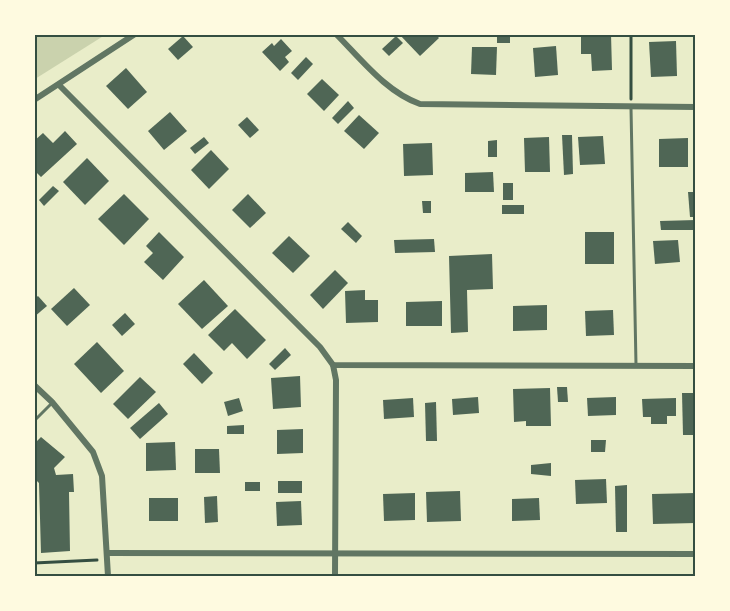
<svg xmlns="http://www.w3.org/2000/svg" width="730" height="611" viewBox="0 0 730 611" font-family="Manrope,sans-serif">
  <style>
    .green { fill: #cad2ad }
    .building { fill: #4f6655 }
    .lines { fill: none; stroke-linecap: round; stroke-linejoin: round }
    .path { stroke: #344e41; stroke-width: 3 }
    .service { stroke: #617663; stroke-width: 3 }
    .minor { stroke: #617663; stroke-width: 6 }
    .neatline { fill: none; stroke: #344e41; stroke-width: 2 }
  </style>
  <rect width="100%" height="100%" fill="#e9edc9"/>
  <path class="green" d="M 35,34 L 105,34 L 105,35 L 35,79 Z"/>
  <g class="building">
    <path d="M 399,34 L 435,34 L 439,38 L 420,56 Z"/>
    <rect x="497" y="34" width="13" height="9"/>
    <path d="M 581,34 L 611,34 L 612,70 L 592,71 L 591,54 L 581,54 Z"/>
    <path d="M 183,36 L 193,47 L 178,60 L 168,49 Z"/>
    <path d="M 396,36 L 403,43 L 389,56 L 382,49 Z"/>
    <path d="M 281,39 L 292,51 L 285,57 L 289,62 L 280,71 L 262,52 L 272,43 L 274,46 Z"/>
    <path d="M 676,41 L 677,76 L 651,77 L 649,42 Z"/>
    <path d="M 556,46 L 558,75 L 535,77 L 533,48 Z"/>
    <path d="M 472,47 L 497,47 L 496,75 L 471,74 Z"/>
    <path d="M 306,57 L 313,64 L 298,80 L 291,73 Z"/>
    <path d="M 126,68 L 147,92 L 128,109 L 106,86 Z"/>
    <path d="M 322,79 L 339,95 L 324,111 L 307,94 Z"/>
    <path d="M 348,101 L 354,108 L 338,124 L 332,118 Z"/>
    <path d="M 170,112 L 187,131 L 164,150 L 148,131 Z"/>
    <path d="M 359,115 L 379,133 L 364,149 L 344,131 Z"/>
    <path d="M 247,117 L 259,130 L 250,138 L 238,125 Z"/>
    <path d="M 65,131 L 77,144 L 41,177 L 34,170 L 34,141 L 43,133 L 53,143 Z"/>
    <path d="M 562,135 L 572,135 L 573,174 L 564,175 Z"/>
    <path d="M 603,136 L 605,164 L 580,165 L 578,137 Z"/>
    <path d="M 204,137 L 209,143 L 195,154 L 190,148 Z"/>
    <path d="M 549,137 L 550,172 L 525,172 L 524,138 Z"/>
    <path d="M 688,138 L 688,167 L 659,167 L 659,139 Z"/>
    <path d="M 497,140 L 497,157 L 488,157 L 488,141 Z"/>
    <path d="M 432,143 L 433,175 L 404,176 L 403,144 Z"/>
    <path d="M 211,150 L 229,169 L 209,189 L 191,170 Z"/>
    <path d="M 87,158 L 109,181 L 85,205 L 63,182 Z"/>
    <path d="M 493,172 L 494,192 L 465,192 L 465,173 Z"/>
    <rect x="503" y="183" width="10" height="17"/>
    <path d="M 53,186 L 59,191 L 44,206 L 39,200 Z"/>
    <path d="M 688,192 L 696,192 L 696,217 L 690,217 Z"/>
    <path d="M 124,194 L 149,219 L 124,245 L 98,219 Z"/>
    <path d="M 248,194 L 266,213 L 250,228 L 232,210 Z"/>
    <path d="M 422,201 L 431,201 L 431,213 L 423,213 Z"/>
    <rect x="502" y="205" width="22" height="9"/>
    <path d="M 696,220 L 696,230 L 661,230 L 660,221 Z"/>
    <path d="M 348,222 L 362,236 L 356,243 L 341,229 Z"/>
    <path d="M 159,232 L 184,257 L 163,280 L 144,262 L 153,253 L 146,246 Z"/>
    <rect x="585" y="232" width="29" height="32"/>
    <path d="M 289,236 L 310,256 L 293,273 L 272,253 Z"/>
    <path d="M 434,239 L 435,252 L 395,253 L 394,240 Z"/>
    <path d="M 678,240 L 680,262 L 655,264 L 653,241 Z"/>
    <path d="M 492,254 L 493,289 L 467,290 L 468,332 L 451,333 L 449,256 Z"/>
    <path d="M 335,270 L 348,283 L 323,309 L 310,295 Z"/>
    <path d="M 204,280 L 228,306 L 202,329 L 178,304 Z"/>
    <path d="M 74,288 L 90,305 L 67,326 L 51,309 Z"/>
    <path d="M 365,290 L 365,300 L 378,300 L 378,322 L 346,323 L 345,291 Z"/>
    <path d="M 38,296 L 47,306 L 34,317 L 34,299 Z"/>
    <path d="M 442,301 L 442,326 L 406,326 L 406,302 Z"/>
    <path d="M 547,305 L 547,330 L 513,331 L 513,306 Z"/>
    <path d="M 235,309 L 266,340 L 247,359 L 232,343 L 224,351 L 208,335 Z"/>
    <path d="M 613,310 L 614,335 L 586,336 L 585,311 Z"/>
    <path d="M 125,313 L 135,324 L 122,336 L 112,325 Z"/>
    <path d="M 97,342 L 124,371 L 101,393 L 74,364 Z"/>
    <path d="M 285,348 L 291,355 L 275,370 L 269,364 Z"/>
    <path d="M 194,353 L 213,373 L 202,384 L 183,364 Z"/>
    <path d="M 300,376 L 301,407 L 273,409 L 271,378 Z"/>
    <path d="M 140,377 L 156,392 L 128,419 L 113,404 Z"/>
    <path d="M 557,387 L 567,387 L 568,402 L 558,402 Z"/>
    <path d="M 550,388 L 551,426 L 526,426 L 526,421 L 514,422 L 513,389 Z"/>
    <path d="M 682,393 L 696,393 L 696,435 L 683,435 Z"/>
    <path d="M 478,397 L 479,413 L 453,415 L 452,399 Z"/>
    <path d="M 616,397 L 616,415 L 588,416 L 587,398 Z"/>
    <path d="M 239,398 L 243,411 L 228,416 L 224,402 Z"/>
    <path d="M 413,398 L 414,417 L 384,419 L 383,400 Z"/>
    <path d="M 676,398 L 676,416 L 667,416 L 667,424 L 651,424 L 651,417 L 643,417 L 642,399 Z"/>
    <path d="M 436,402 L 437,441 L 426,441 L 425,403 Z"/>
    <path d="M 159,403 L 168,414 L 140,439 L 130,428 Z"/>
    <path d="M 244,425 L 244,434 L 227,434 L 227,426 Z"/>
    <path d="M 303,429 L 303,453 L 277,454 L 277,430 Z"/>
    <path d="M 41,437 L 65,457 L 54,468 L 56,475 L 73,474 L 74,492 L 69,492 L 70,551 L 41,553 L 39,483 L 34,478 L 34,444 Z"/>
    <path d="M 591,440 L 606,440 L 605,452 L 591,452 Z"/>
    <path d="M 175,442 L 176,470 L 146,471 L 146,443 Z"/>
    <path d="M 195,449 L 219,449 L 220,473 L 195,473 Z"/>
    <path d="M 551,463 L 551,476 L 531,474 L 531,465 Z"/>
    <path d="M 606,479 L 607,503 L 576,504 L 575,480 Z"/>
    <rect x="278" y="481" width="24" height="12"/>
    <rect x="245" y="482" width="15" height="9"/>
    <path d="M 627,485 L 627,532 L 616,532 L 615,486 Z"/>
    <path d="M 460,491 L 461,521 L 427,522 L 426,492 Z"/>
    <path d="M 415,493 L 415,520 L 384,521 L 383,494 Z"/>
    <path d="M 696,493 L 696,523 L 653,524 L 652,494 Z"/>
    <path d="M 217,496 L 218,522 L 205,523 L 204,497 Z"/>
    <rect x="149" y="498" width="29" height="23"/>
    <path d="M 539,498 L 540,520 L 512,521 L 512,499 Z"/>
    <path d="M 301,501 L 302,525 L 277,526 L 276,502 Z"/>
  </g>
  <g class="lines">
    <g class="path">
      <path d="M 631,99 L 631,34"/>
      <path d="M 34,563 L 97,560"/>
    </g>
    <g class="service">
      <path d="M 631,108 L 636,365"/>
      <path d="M 34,421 L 52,403"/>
    </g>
    <g class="minor">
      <path d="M 336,34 C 361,59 386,92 420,104 L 696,107"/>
      <path d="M 59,85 L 320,347 L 333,365 L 696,366"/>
      <path d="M 34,100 L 135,34"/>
      <path d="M 333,365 L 336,380 L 335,576"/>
      <path d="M 34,385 L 52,402 L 93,452 L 102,476 L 108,576"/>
      <path d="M 108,553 L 696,554"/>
    </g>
  </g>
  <rect width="730" height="611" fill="none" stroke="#fefae0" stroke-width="72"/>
  <rect x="36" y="36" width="658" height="539" class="neatline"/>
</svg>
